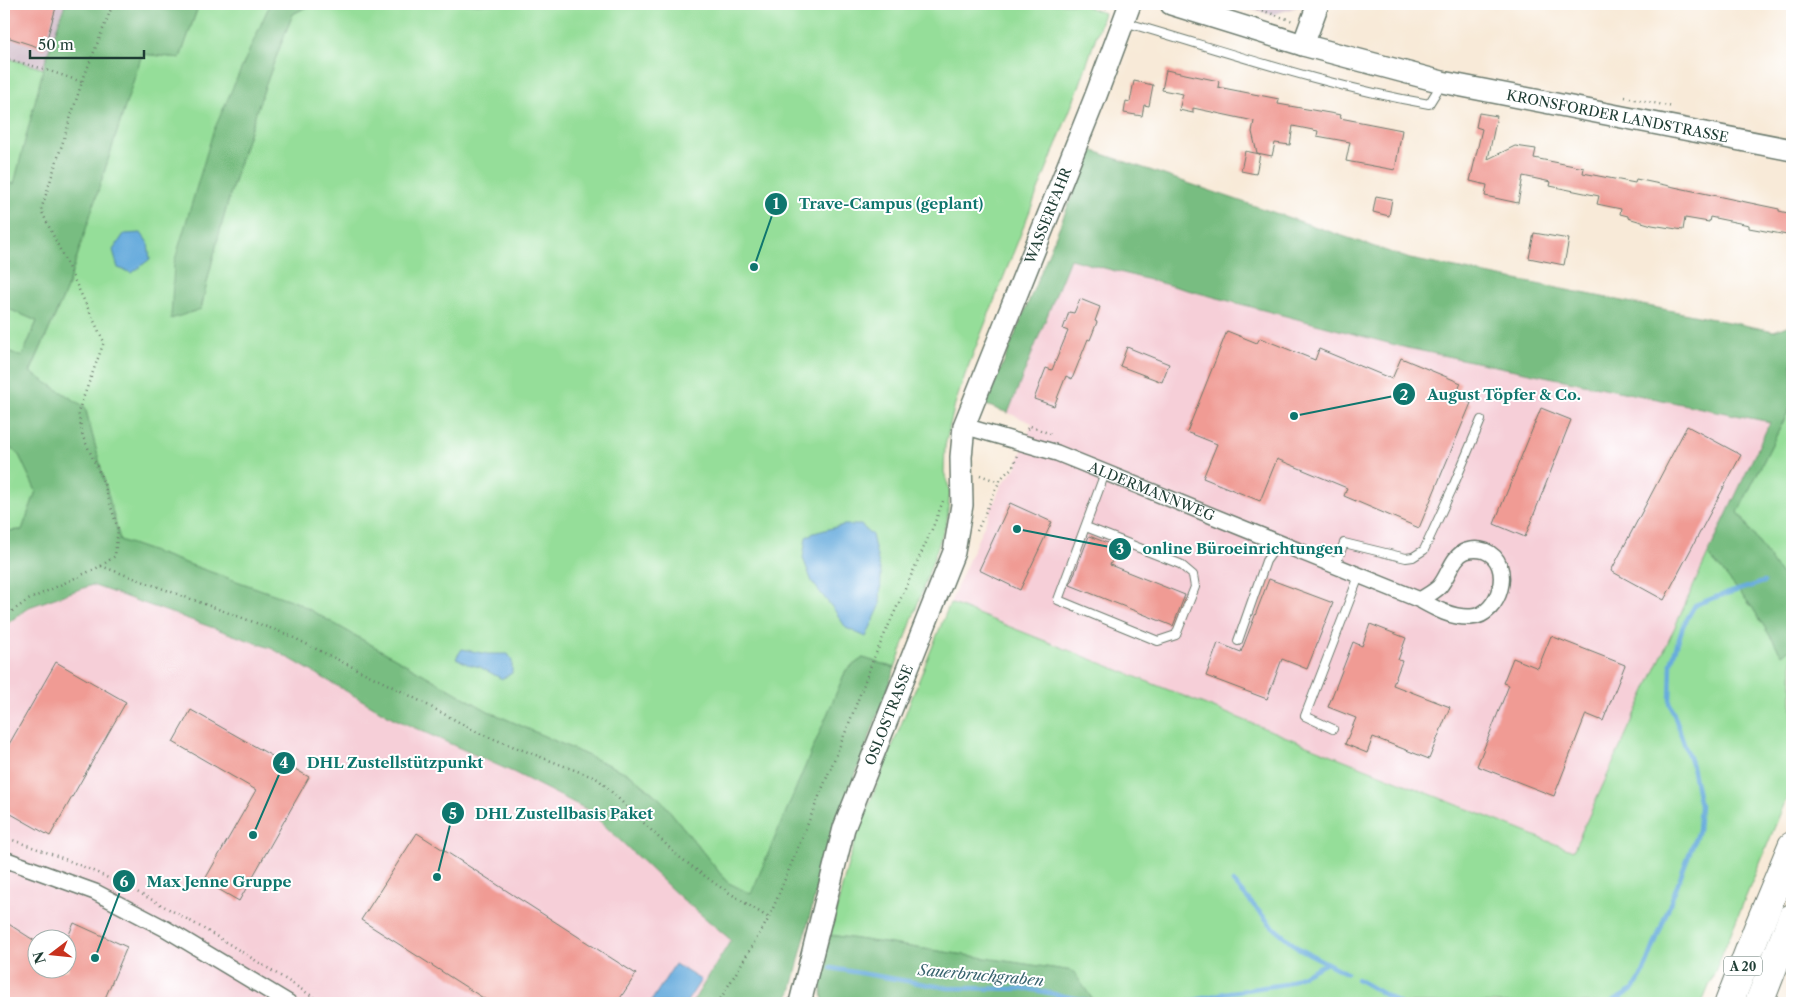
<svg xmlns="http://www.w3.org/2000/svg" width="1796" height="1007" viewBox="0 0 1796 1007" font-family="'Libre Caslon Text',serif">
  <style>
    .built { fill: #f6cfd8; fill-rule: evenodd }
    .industrial { fill: #d1bdca }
    .green { fill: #95de99; stroke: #5a8e66 }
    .forest { fill: #78bd81; stroke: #4c7d5a }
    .water { fill: #68acdd; stroke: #447488 }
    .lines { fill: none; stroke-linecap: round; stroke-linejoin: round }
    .stream { stroke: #68acdd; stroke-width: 4.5 }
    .building { fill: #f09b94 }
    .lane-casing { stroke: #6b7a6d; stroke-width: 10 }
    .street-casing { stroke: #6b7a6d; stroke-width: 18 }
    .secondary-casing { stroke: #6b7a6d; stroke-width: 24 }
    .highway-casing { stroke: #6b7a6d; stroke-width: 30 }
    .path { stroke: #6b7a6d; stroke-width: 2.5; stroke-dasharray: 1 4; stroke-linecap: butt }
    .lane { stroke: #fff; stroke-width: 8 }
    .street { stroke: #fff; stroke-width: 15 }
    .secondary { stroke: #fff; stroke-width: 21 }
    .highway { stroke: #fff; stroke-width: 28 }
    .labels { text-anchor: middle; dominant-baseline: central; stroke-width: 4; stroke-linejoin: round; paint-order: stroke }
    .shield { fill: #fff; stroke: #627771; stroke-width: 1 }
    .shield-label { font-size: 12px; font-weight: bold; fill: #1f3d34 }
    .street-label { font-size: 14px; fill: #1f3d34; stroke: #fff }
    .water-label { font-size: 15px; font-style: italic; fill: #39646f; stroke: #fff }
    .leader { fill: none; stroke: #0f766e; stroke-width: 2 }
    .callout-dot { fill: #0f766e; stroke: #fff; stroke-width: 2 }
    .mark-label { font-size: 15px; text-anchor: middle; font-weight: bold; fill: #fff }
    .callout-label { font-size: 15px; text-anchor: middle; font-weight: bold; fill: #0f766e; stroke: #fff; stroke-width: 4; stroke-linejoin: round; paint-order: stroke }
  </style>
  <rect width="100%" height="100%" fill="#fff"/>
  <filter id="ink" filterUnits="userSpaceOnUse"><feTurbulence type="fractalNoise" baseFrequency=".02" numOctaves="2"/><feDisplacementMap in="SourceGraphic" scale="10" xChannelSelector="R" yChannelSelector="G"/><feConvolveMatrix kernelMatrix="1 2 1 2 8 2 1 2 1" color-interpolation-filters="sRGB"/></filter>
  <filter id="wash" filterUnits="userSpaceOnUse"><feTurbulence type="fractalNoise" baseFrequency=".0096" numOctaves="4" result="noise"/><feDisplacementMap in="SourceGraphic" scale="20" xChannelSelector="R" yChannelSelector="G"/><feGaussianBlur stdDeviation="1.12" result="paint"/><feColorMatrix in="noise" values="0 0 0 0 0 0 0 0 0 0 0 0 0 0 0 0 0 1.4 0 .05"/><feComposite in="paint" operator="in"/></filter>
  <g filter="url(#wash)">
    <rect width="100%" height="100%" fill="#f8ead8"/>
    <g class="built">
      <path d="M 1070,258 L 1407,348 L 1771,422 L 1708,554 L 1574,851 L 950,603 L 1002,484 L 1016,468 L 1032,423 L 1008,413 Z"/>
      <path d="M 92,585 L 273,649 L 393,718 L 515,773 L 588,810 L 680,897 L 731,940 L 692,1003 L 4,1003 L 4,626 L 29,607 ZM 38,940 L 68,940 L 68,970 L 38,970 Z"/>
    </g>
    <g class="industrial">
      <path d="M 4,4 L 65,4 L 44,69 L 4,57 Z"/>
      <path d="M 1237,4 L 1306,4 L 1272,15 Z"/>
    </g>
    <g class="green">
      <path d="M 199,4 L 270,4 L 262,24 L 201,309 C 223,209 254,109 293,14 L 312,4 L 1079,4 L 1104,13 L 1079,87 L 966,372 L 955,404 L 945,446 L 944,472 L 950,491 L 947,521 L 895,668 L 863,658 L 846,670 L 752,895 L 727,882 L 661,800 L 631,775 L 488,711 L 296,602 L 120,540 L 85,407 L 30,373 L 66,291 L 142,54 L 180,58 Z"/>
      <path d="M 4,57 L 44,69 L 14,185 L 4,182 Z"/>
      <path d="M 4,307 L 37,321 L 22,357 L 4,349 Z"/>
      <path d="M 1792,404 L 1792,599 L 1786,583 L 1738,512 Z"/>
      <path d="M 4,443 L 19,455 L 36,491 L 22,530 L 4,531 Z"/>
      <path d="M 1708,554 L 1752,607 L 1782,655 L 1792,647 L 1792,785 L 1702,1003 L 1095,1003 L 1072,971 L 830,935 L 849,860 L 859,829 L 950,603 L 1573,851 Z"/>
    </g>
    <g class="forest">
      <path d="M 65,4 L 199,4 L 180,58 L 142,54 L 66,291 L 30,372 L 85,407 L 120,540 L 296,602 L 488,711 L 631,775 L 661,800 L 727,882 L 751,894 L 846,670 L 863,658 L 895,668 L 823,863 L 791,992 L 784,1003 L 692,1003 L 731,940 L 680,897 L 588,810 L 515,773 L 393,718 L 273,649 L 92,585 L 29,607 L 4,626 L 4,531 L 22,530 L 36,491 L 19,455 L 4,443 L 4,349 L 22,357 L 37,321 L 4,307 L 4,182 L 14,184 L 45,62 Z"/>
      <path d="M 270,4 L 312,4 L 293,14 C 254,109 223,209 201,309 L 171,319 L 174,263 L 213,132 Z"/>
      <path d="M 1091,150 L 1410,259 L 1774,331 L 1792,324 L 1792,404 L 1738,512 L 1786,583 L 1792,599 L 1792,647 L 1782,655 L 1752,607 L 1708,554 L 1770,422 L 1407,348 L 1070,259 L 1008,413 L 986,405 Z"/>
      <path d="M 830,935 L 1073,971 L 1095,1003 L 829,1003 L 823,1000 L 820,973 Z"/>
    </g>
    <g class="water">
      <path d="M 141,233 L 148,243 L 150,259 L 132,273 L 118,268 L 113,250 L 124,234 Z"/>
      <path d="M 844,525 L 861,525 L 872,535 L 881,574 L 880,606 L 866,637 L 846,628 L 835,611 L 812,582 L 803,558 L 806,537 L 814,533 Z"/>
      <path d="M 462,649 L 487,654 L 508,654 L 512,660 L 512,673 L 502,679 L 480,667 L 467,664 L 456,658 Z"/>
      <path d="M 675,964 L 701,980 L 686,1003 L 650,1003 Z"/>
    </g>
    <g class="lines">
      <g class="stream">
        <path d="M 1233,882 L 1272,926 L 1298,948 L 1327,963"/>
        <path d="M 831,968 L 948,988 L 1029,989 L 1099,1003"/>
        <path d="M 1357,979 L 1399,1003"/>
        <path d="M 1184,1003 L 1225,993 L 1285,984 L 1327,963 L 1346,973"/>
        <path d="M 1610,1003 L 1633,990 L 1643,974 L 1698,831 L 1700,806 L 1692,766 L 1670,703 L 1671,663 L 1683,626 L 1695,605 L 1716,597 L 1764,582"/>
      </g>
    </g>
    <g id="blocks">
      <g class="building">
        <path d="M 4,4 L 57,4 L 44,49 L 4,36 Z"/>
        <path d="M 1166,70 L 1219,81 L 1218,87 L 1279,99 L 1278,104 L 1341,115 L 1340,118 L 1402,130 L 1395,170 L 1346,161 L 1350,142 L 1317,136 L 1318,131 L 1293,126 L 1290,145 L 1275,143 L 1272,156 L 1257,153 L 1252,132 L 1254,121 L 1193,108 L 1193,113 L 1179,110 L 1183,94 L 1162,90 Z"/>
        <path d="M 1134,81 L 1153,85 L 1149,106 L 1144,105 L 1142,116 L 1124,113 L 1126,101 L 1130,102 Z"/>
        <path d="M 1479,113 L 1497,116 L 1488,159 L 1515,146 L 1536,149 L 1534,158 L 1584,168 L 1583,173 L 1635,183 L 1636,179 L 1779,209 L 1779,211 L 1792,214 L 1792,229 L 1789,229 L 1787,235 L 1749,228 L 1749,225 L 1710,217 L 1709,222 L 1685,218 L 1683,230 L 1652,225 L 1628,218 L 1628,216 L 1620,214 L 1621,209 L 1597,204 L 1599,196 L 1550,186 L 1551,182 L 1523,176 L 1518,203 L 1485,196 L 1487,185 L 1470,181 L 1482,129 L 1476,127 Z"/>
        <path d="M 1245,151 L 1260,154 L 1256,174 L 1241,171 Z"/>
        <path d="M 1376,196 L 1392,199 L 1389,216 L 1373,212 Z"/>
        <path d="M 1534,233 L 1569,239 L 1564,265 L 1529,258 Z"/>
        <path d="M 1080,299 L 1100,307 L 1095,321 L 1097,322 L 1090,340 L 1088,339 L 1072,379 L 1066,376 L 1054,406 L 1034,399 L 1046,368 L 1052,370 L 1068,331 L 1063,329 L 1069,312 L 1074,313 Z"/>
        <path d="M 1227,331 L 1257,343 L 1260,338 L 1315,360 L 1319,349 L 1392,379 L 1401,358 L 1461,383 L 1455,397 L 1471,403 L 1419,528 L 1344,496 L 1347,488 L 1277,459 L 1260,501 L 1203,478 L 1217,444 L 1187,432 Z"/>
        <path d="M 1127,347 L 1169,364 L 1162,382 L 1120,366 Z"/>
        <path d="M 1541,408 L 1571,420 L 1525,537 L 1494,524 Z"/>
        <path d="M 1687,426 L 1741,455 L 1664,600 L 1611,571 Z"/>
        <path d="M 1010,503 L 1052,522 L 1020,590 L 979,570 Z"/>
        <path d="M 1089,536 L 1118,547 L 1110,565 L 1185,595 L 1173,626 L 1070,585 Z"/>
        <path d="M 1269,579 L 1333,603 L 1307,669 L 1282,659 L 1267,699 L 1206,676 L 1218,643 L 1241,652 Z"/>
        <path d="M 1370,624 L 1406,638 L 1398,660 L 1402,661 L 1393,685 L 1450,707 L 1429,759 L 1373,737 L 1367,753 L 1345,744 L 1356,718 L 1328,707 L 1353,642 L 1362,646 Z"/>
        <path d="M 1551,636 L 1625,665 L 1603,721 L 1586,714 L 1554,796 L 1477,766 L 1509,685 L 1503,683 L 1513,658 L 1538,668 Z"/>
        <path d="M 56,662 L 126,702 L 50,836 L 4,810 L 4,753 Z"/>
        <path d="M 191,710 L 309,777 L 239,901 L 204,881 L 256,790 L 173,742 Z"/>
        <path d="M 417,833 L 636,974 L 617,1003 L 491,1003 L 361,920 Z"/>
        <path d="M 4,921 L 38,943 L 38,970 L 68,970 L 68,937 L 74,923 L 127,947 L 103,1003 L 4,1003 Z"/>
      </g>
    </g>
  </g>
  <g filter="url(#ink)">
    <use href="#blocks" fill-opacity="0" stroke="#6b7a6d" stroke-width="1"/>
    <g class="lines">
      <g class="lane-casing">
        <g id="lane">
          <path d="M 1124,22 C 1225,51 1325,86 1429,104 L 1442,83"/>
          <path d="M 1086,527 L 1180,564 L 1193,575 L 1195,587 L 1176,635 L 1158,641 L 1058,600 L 1105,473"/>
          <path d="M 1335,566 L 1344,543 L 1406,558 L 1413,557 L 1424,550 L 1452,489 L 1481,420"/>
          <path d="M 1238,641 L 1266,561 L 1278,544"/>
          <path d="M 1333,729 L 1305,716 L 1359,576"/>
        </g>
      </g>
      <g class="street-casing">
        <g id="street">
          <path id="s1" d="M 964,426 L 1057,453 L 1420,600 C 1436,609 1452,618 1471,617 C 1500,616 1515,563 1485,551 C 1479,549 1472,549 1466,551 C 1452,556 1449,576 1439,587 C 1434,592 1426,596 1420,600"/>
          <path d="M 4,859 L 95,892 L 166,929 L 289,1003"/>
        </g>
      </g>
      <g class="secondary-casing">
        <g id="secondary">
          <path id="s2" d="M 1171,4 L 1303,45 L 1442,82 L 1792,150"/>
          <path d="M 1303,45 L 1318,4"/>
          <path id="s3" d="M 800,1003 L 844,828 L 954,552 L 962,505 L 961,457 L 964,426 L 1095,98 L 1130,4"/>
        </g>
      </g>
      <g class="highway-casing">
        <g id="highway">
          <path d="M 1729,1003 L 1758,928 L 1792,846"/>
          <path d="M 1759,1003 L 1792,918"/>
        </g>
      </g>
      <g class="path">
        <path d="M 1091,4 L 1109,9"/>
        <path d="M 1243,4 L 1293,21"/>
        <path d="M 4,58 L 44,69 L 82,82"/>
        <path d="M 1625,97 L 1673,107"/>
        <path d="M 1027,429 L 1030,426 L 1053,435"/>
        <path d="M 980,475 L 999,482"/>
        <path d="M 977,531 L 999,482 L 1004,475 L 1013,467 L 1017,455"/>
        <path d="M 101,566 L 286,634 L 405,693 L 481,734 L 598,779 L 678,856 L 717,885 L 769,918"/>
        <path d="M 4,617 L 28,600 L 101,566 L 115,556 L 118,529 L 102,478 L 83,437 L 78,412 L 104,342 L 41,210 L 82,82 L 113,4"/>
        <path d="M 4,837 C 38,849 73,861 106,877 C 182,912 253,959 323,1003"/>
        <path d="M 718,1003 L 769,918 L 848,726 L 873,660 L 933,527 L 943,501"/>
      </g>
      <use href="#lane" class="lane"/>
      <use href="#street" class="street"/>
      <use href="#secondary" class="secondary"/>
      <use href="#highway" class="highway"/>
    </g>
  </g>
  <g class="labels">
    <rect class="shield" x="1724" y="956.5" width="38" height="19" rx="4"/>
    <g class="shield-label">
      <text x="1743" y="966">A 20</text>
    </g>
    <g class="street-label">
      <text stroke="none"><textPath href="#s2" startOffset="461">KRONSFORDER LANDSTRASSE</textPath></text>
      <text stroke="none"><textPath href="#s3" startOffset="831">WASSERFAHR</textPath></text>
      <text stroke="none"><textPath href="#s1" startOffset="199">ALDERMANNWEG</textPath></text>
      <text stroke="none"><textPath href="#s3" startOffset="302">OSLOSTRASSE</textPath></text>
    </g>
    <g class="water-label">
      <text transform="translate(981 975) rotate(5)">Sauerbruchgraben</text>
    </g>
  </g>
  <path class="leader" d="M754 267L776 204M1294 416L1404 394M1017 529L1120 549M253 835L284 763M437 877L453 813M95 958L124 881"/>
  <g class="callout-dot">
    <circle cx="754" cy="267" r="5"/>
    <circle cx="1294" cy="416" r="5"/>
    <circle cx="1017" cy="529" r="5"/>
    <circle cx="253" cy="835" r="5"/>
    <circle cx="437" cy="877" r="5"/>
    <circle cx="95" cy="958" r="5"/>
    <circle cx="776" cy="204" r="12"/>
    <circle cx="1404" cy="394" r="12"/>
    <circle cx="1120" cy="549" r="12"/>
    <circle cx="284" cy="763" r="12"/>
    <circle cx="453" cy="813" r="12"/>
    <circle cx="124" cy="881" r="12"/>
  </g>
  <g class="mark-label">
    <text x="776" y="209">1</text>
    <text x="1404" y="400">2</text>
    <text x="1120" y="554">3</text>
    <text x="284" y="768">4</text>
    <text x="453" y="819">5</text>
    <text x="124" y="887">6</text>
  </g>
  <g class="callout-label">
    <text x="891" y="209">Trave-Campus (geplant)</text>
    <text x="1504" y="400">August Töpfer &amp; Co.</text>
    <text x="1243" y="554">online Büroeinrichtungen</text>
    <text x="395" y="768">DHL Zustellstützpunkt</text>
    <text x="564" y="819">DHL Zustellbasis Paket</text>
    <text x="219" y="887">Max Jenne Gruppe</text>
  </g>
  <rect width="1796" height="1007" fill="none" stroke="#fff" stroke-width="20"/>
  <g transform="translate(52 954) rotate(254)"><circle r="24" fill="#ffffff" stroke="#a5b1ae"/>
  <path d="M0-4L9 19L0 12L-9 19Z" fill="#c8321e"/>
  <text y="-8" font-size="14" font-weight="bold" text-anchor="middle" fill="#1f3d34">N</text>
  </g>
  <path d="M30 50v8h114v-8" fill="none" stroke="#1f3d34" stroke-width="2.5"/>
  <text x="38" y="50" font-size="15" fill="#1f3d34" stroke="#ffffff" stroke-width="4" paint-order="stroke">50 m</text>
</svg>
